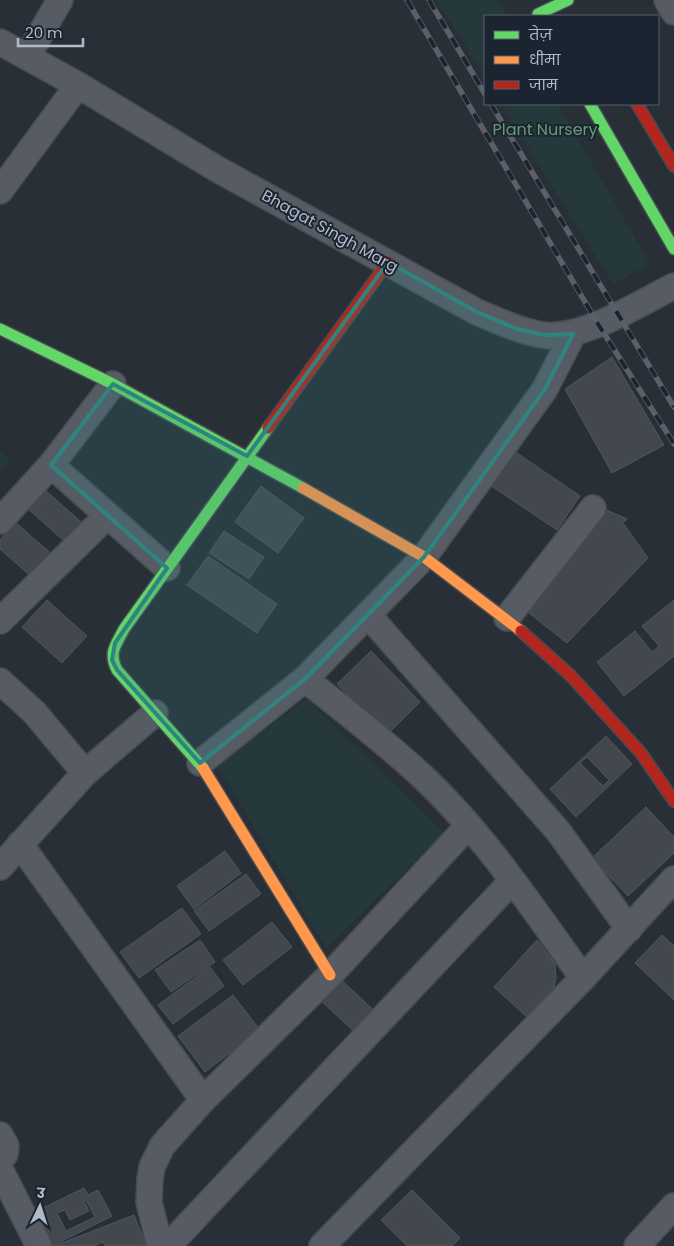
<svg xmlns="http://www.w3.org/2000/svg" width="674" height="1246" viewBox="0 0 674 1246" font-family="Poppins,'Noto Sans Devanagari',sans-serif">
  <style>
    .green { fill: #25393c }
    .building { fill: #42484e; stroke: #50565e; fill-rule: evenodd }
    .lines { fill: none; stroke-linecap: round; stroke-linejoin: round }
    .street-casing { stroke: #464b51; stroke-width: 28 }
    .fast-casing { stroke: #464b51; stroke-width: 14 }
    .slow-casing { stroke: #464b51; stroke-width: 14 }
    .jam-casing { stroke: #464b51; stroke-width: 14 }
    .street { stroke: #575c64; stroke-width: 25 }
    .fast { stroke: #63d668; stroke-width: 11 }
    .slow { stroke: #ff974d; stroke-width: 11 }
    .jam { stroke: #b3261e; stroke-width: 11 }
    .rail-casing { stroke: #5b6068; stroke-width: 5.5 }
    .rail { stroke: #1b2531; stroke-width: 4; stroke-dasharray: 11; stroke-linecap: butt }
    .marked { fill: #2f8480; fill-opacity: 0.2; stroke: #2f8480; stroke-width: 4; stroke-linejoin: round }
    .labels { text-anchor: middle; dominant-baseline: central; stroke-width: 4; stroke-linejoin: round; paint-order: stroke }
    .park-label { font-size: 16px; fill: #679a71; stroke: #1b2531 }
    .street-label { font-size: 16px; fill: #b1bac8; stroke: #1b2531 }
  </style>
  <rect width="100%" height="100%" fill="#282f36"/>
  <g class="green">
    <path d="M 437,0 L 498,0 L 507,16 L 485,16 L 485,77 Z"/>
    <path d="M 501,104 L 558,104 L 650,264 L 613,284 Z"/>
    <path d="M 0,452 L 10,460 L 0,473 Z"/>
    <path d="M 307,699 L 444,833 L 326,948 L 217,765 Z"/>
  </g>
  <g class="building">
    <path d="M 612,357 L 664,445 L 612,473 L 565,389 Z"/>
    <path d="M 514,451 L 580,496 L 557,530 L 490,485 Z"/>
    <path d="M 261,486 L 304,518 L 278,553 L 235,522 Z"/>
    <path d="M 44,489 L 88,528 L 71,547 L 27,508 Z"/>
    <path d="M 602,508 L 627,519 L 623,523 L 648,558 L 567,643 L 529,613 Z"/>
    <path d="M 15,522 L 55,557 L 35,580 L 0,549 L 0,540 Z"/>
    <path d="M 224,531 L 264,557 L 249,579 L 209,553 Z"/>
    <path d="M 208,556 L 277,604 L 257,633 L 187,585 Z"/>
    <path d="M 47,600 L 87,636 L 62,663 L 22,627 Z"/>
    <path d="M 674,600 L 674,656 L 624,696 L 597,662 L 635,631 L 652,652 L 659,646 L 642,626 Z"/>
    <path d="M 371,651 L 420,702 L 387,735 L 337,684 Z"/>
    <path d="M 606,736 L 632,764 L 576,817 L 550,789 ZM 587,757 L 609,780 L 603,786 L 580,763 Z"/>
    <path d="M 646,807 L 674,837 L 674,853 L 628,896 L 592,858 Z"/>
    <path d="M 225,851 L 241,873 L 194,909 L 177,886 Z"/>
    <path d="M 246,874 L 261,894 L 209,931 L 194,911 Z"/>
    <path d="M 182,908 L 201,934 L 139,978 L 120,952 Z"/>
    <path d="M 272,922 L 292,947 L 243,985 L 223,960 Z"/>
    <path d="M 662,935 L 674,946 L 674,1000 L 635,963 Z"/>
    <path d="M 200,940 L 215,962 L 171,992 L 155,970 Z"/>
    <path d="M 537,940 L 555,964 L 556,978 L 554,987 L 527,1017 L 494,987 Z"/>
    <path d="M 210,967 L 224,986 L 173,1024 L 158,1005 Z"/>
    <path d="M 337,976 L 380,1016 L 360,1037 L 317,997 Z"/>
    <path d="M 233,995 L 260,1030 L 205,1072 L 178,1036 Z"/>
    <path d="M 84,1188 L 88,1195 L 98,1190 L 112,1216 L 52,1246 L 35,1212 ZM 86,1200 L 95,1217 L 66,1231 L 57,1213 L 65,1210 L 70,1220 L 89,1211 L 84,1201 Z"/>
    <path d="M 412,1190 L 460,1238 L 452,1246 L 407,1246 L 381,1220 Z"/>
    <path d="M 134,1215 L 146,1246 L 105,1246 L 103,1242 L 94,1246 L 54,1246 Z"/>
  </g>
  <g class="lines">
    <g class="street-casing">
      <g id="street">
        <path d="M 667,0 L 674,12"/>
        <path d="M 0,42 L 78,85 L 217,169 L 477,312 C 499,321 519,331 543,335 C 583,340 638,304 674,286"/>
        <path d="M 27,57 L 60,0"/>
        <path d="M 0,191 L 78,85"/>
        <path d="M 51,465 L 167,568"/>
        <path d="M 0,521 L 51,465 L 113,384"/>
        <path d="M 369,616 L 558,831 L 629,929"/>
        <path d="M 507,618 L 593,508"/>
        <path d="M 0,621 L 107,516"/>
        <path d="M 305,679 C 345,711 387,743 425,779 C 486,837 534,910 583,978"/>
        <path d="M 0,681 L 34,712 L 85,773"/>
        <path d="M 200,763 L 305,679 L 424,557 L 545,389 L 573,334"/>
        <path d="M 20,844 L 203,1100"/>
        <path d="M 0,867 L 85,773 L 155,713"/>
        <path d="M 0,1135 L 6,1146 L 5,1154 L 0,1160"/>
        <path d="M 0,1169 L 39,1246"/>
        <path d="M 160,1246 L 149,1202 L 150,1179 L 152,1167 L 162,1146 L 203,1100 L 330,975 L 468,826"/>
        <path d="M 168,1246 L 512,881"/>
        <path d="M 322,1246 L 583,978 L 674,879"/>
        <path d="M 637,1246 L 674,1206"/>
      </g>
    </g>
    <g class="fast-casing">
      <g id="fast">
        <path d="M 538,14 L 568,0"/>
        <path d="M 590,104 L 674,249"/>
        <path d="M 0,329 L 113,384 L 303,488"/>
        <path d="M 203,768 L 117,670 C 108,652 116,645 124,629 L 268,428"/>
      </g>
    </g>
    <g class="slow-casing">
      <g id="slow">
        <path d="M 303,488 L 424,557 L 521,631"/>
        <path d="M 203,768 L 330,975"/>
      </g>
    </g>
    <g class="jam-casing">
      <g id="jam">
        <path d="M 637,104 L 674,166"/>
        <path d="M 268,428 L 388,262"/>
        <path d="M 521,631 L 571,676 L 641,753 L 674,801"/>
      </g>
    </g>
    <use href="#street" class="street"/>
    <use href="#fast" class="fast"/>
    <use href="#slow" class="slow"/>
    <use href="#jam" class="jam"/>
    <g class="rail-casing">
      <g id="rail">
        <path d="M 407,0 L 598,324 L 674,444"/>
        <path d="M 429,0 L 485,94"/>
        <path d="M 491,104 L 674,407"/>
      </g>
    </g>
    <use href="#rail" class="rail"/>
  </g>
  <path class="marked" d="M 388,262 L 477,312 L 517,329 L 544,335 L 573,334 L 545,389 L 424,557 L 305,679 L 200,763 L 117,670 L 112,660 L 115,643 L 167,568 L 51,465 L 113,384 L 247,456 Z"/>
  <g class="labels">
    <g class="park-label">
      <text x="545" y="129">Plant Nursery</text>
    </g>
    <g class="street-label">
      <text transform="translate(330 231) rotate(29)">Bhagat Singh Marg</text>
    </g>
  </g>
  <rect x="484" y="15" width="175" height="90" fill="#1b2531" stroke="#57616d"/>
  <rect x="494" y="31" width="25" height="8" fill="#63d668" stroke="#57616d"/>
  <text x="529" y="40" font-size="15" fill="#b1bac8">तेज़</text>
  <rect x="494" y="56" width="25" height="8" fill="#ff974d" stroke="#57616d"/>
  <text x="529" y="65" font-size="15" fill="#b1bac8">धीमा</text>
  <rect x="494" y="81" width="25" height="8" fill="#b3261e" stroke="#57616d"/>
  <text x="529" y="90" font-size="15" fill="#b1bac8">जाम</text>
  <g transform="translate(40 1206) rotate(4)" stroke="#1b2531" stroke-width="4" paint-order="stroke">
  <path d="M0-4L9 19L0 12L-9 19Z" fill="#b1bac8"/>
  <text y="-8" font-size="14" font-weight="bold" text-anchor="middle" fill="#b1bac8">उ</text>
  </g>
  <path d="M18 38v8h65v-8" fill="none" stroke="#b1bac8" stroke-width="2.5"/>
  <text x="25" y="38" font-size="15" fill="#b1bac8" stroke="#1b2531" stroke-width="4" paint-order="stroke">20 m</text>
</svg>
